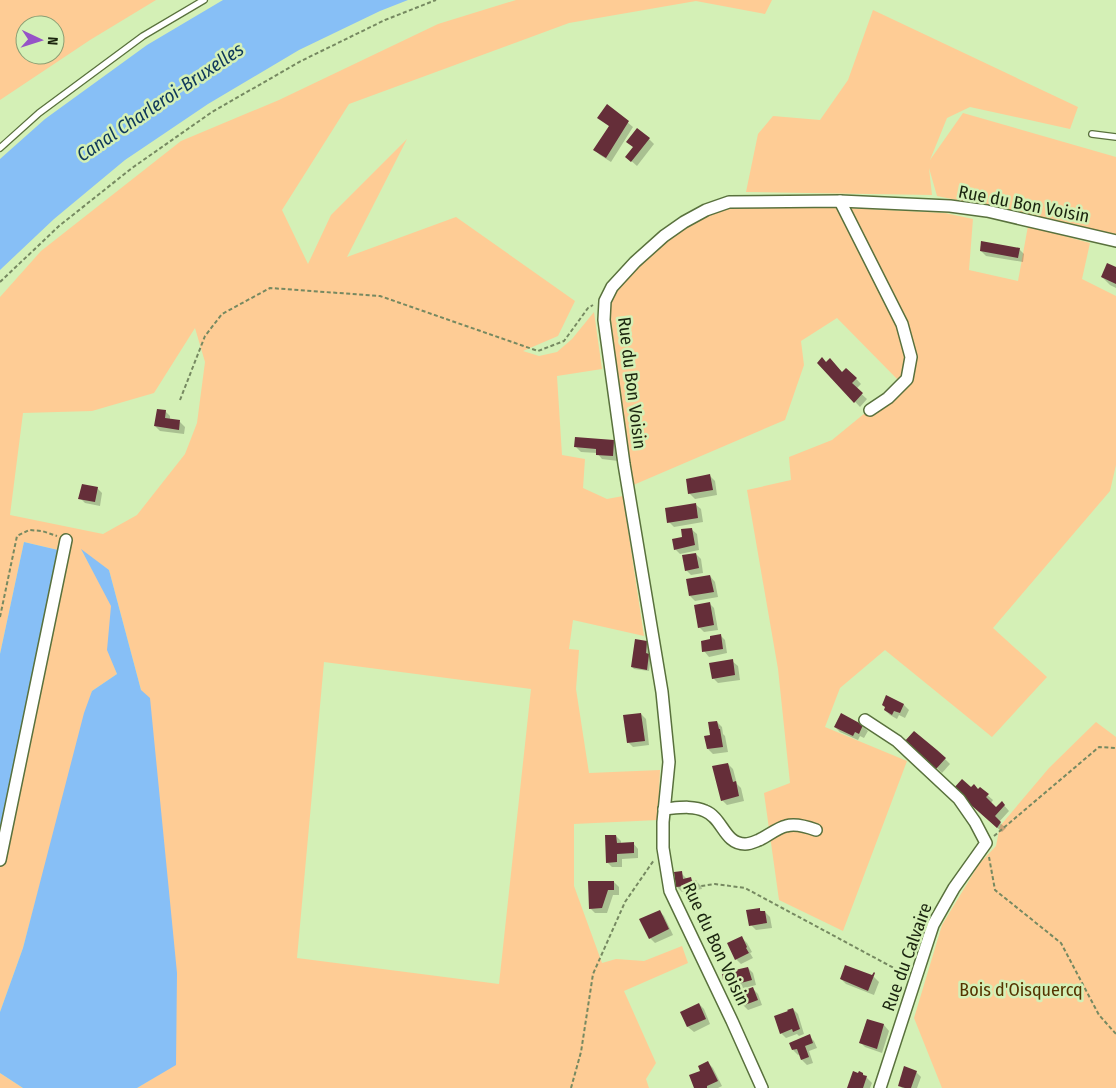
<svg xmlns="http://www.w3.org/2000/svg" width="1116" height="1088" viewBox="0 0 1116 1088" font-family="'Fira Sans Condensed',sans-serif">
  <style>
    .green { fill: #fecc95; fill-rule: evenodd }
    .water { fill: #87bff6 }
    .shadow { fill: #0003 }
    .building { fill: #652e39 }
    .lines { fill: none; stroke-linecap: round; stroke-linejoin: round }
    .lane-casing { stroke: #59713d; stroke-width: 8 }
    .street-casing { stroke: #59713d; stroke-width: 14 }
    .path { stroke: #768961; stroke-width: 2; stroke-dasharray: 4 2.5; stroke-linecap: butt }
    .lane { stroke: #fff; stroke-width: 5.5 }
    .street { stroke: #fff; stroke-width: 11 }
    .labels { text-anchor: middle; dominant-baseline: central; stroke-width: 5; stroke-linejoin: round; paint-order: stroke }
    .street-label { font-size: 18px; fill: #1b250f; stroke: #d4f0b6 }
    .park-label { font-size: 18px; fill: #530; stroke: #d4f0b6 }
    .water-label { font-size: 19px; font-style: italic; fill: #0e375a; stroke: #d4f0b6 }
  </style>
  <rect width="100%" height="100%" fill="#d4f0b6"/>
  <g class="green">
    <path d="M 0,0 L 156,0 L 90,40 L 0,100 ZM 25,25 L 55,25 L 55,55 L 25,55 Z"/>
    <path d="M 516,0 L 772,0 L 765,14 L 696,1 L 569,23 L 349,104 L 282,210 L 308,264 L 331,215 L 407,139 L 347,257 L 456,217 L 575,301 L 558,336 L 523,351 L 539,356 L 557,352 L 572,339 L 594,312 L 602,369 L 557,376 L 562,455 L 585,459 L 583,488 L 607,499 L 623,496 L 644,636 L 573,620 L 569,649 L 579,650 L 576,689 L 589,773 L 660,770 L 658,820 L 574,824 L 574,886 L 602,963 L 616,959 L 644,961 L 682,946 L 688,963 L 624,991 L 656,1063 L 646,1079 L 649,1088 L 137,1088 L 176,1064 L 141,690 L 109,570 L 82,551 L 112,606 L 108,650 L 117,674 L 92,691 L 23,948 L 0,1012 L 0,847 L 58,550 L 24,542 L 0,654 L 0,297 L 41,251 L 181,141 L 279,100 L 438,24 ZM 195,328 L 205,362 L 197,423 L 185,454 L 137,515 L 103,534 L 10,515 L 23,413 L 92,411 L 154,393 ZM 324,662 L 531,689 L 499,984 L 297,958 Z"/>
    <path d="M 873,10 L 1078,107 L 1070,129 L 970,107 L 947,118 L 930,160 L 963,113 L 1116,157 L 1116,237 L 1025,214 L 937,196 L 929,168 L 932,195 L 746,192 L 758,134 L 773,116 L 820,120 L 848,80 Z"/>
    <path d="M 736,204 L 770,204 L 945,213 L 973,219 L 969,270 L 1018,281 L 1028,226 L 1090,243 L 1082,279 L 1116,296 L 1116,465 L 1110,491 L 993,628 L 1047,677 L 992,737 L 885,650 L 840,688 L 825,727 L 907,761 L 843,931 L 779,900 L 764,793 L 790,783 L 778,669 L 747,490 L 791,480 L 789,457 L 832,440 L 865,413 L 872,414 L 898,380 L 837,318 L 801,341 L 804,365 L 785,420 L 631,486 L 609,305 L 612,295 L 651,254 L 701,216 Z"/>
    <path d="M 1096,722 L 1116,737 L 1116,1088 L 942,1088 L 914,1018 L 942,925 L 979,864 L 996,846 L 1000,826 L 1049,768 Z"/>
    <path d="M 0,1073 L 23,1088 L 0,1088 Z"/>
  </g>
  <g class="water">
    <path d="M 223,0 L 408,0 L 380,11 L 299,50 L 208,104 L 125,160 L 54,219 L 0,270 L 0,159 L 45,119 L 147,45 Z"/>
    <path d="M 24,542 L 58,550 L 0,847 L 0,654 Z"/>
    <path d="M 81,549 L 109,570 L 141,690 L 150,698 L 177,973 L 176,1065 L 137,1088 L 23,1088 L 0,1073 L 0,1012 L 23,948 L 84,713 L 92,691 L 117,674 L 107,650 L 111,606 Z"/>
  </g>
  <g class="shadow">
    <path d="M 608,106 L 633,127 L 611,162 L 600,155 L 595,150 L 610,127 L 599,118 Z"/>
    <path d="M 649,139 L 654,144 L 637,166 L 627,157 L 634,147 Z"/>
    <path d="M 1019,249 L 1024,254 L 1023,262 L 986,256 L 981,251 Z"/>
    <path d="M 1116,268 L 1116,288 L 1110,285 L 1102,277 Z"/>
    <path d="M 819,363 L 843,374 L 847,369 L 861,384 L 856,389 L 867,399 L 860,407 Z"/>
    <path d="M 165,411 L 170,416 L 170,420 L 180,422 L 185,427 L 184,434 L 160,431 L 155,426 Z"/>
    <path d="M 614,442 L 619,447 L 618,461 L 602,459 L 597,453 L 581,452 L 576,447 Z"/>
    <path d="M 710,476 L 715,481 L 717,495 L 695,499 L 690,494 L 687,480 Z"/>
    <path d="M 97,488 L 102,493 L 100,506 L 85,503 L 80,498 Z"/>
    <path d="M 695,504 L 701,509 L 703,522 L 674,527 L 669,522 Z"/>
    <path d="M 691,529 L 697,534 L 699,550 L 680,554 L 675,549 Z"/>
    <path d="M 696,554 L 701,559 L 703,573 L 691,575 L 686,570 Z"/>
    <path d="M 710,576 L 715,582 L 718,597 L 695,601 L 690,596 Z"/>
    <path d="M 709,603 L 714,608 L 718,630 L 704,632 L 699,627 Z"/>
    <path d="M 720,635 L 725,640 L 727,653 L 709,657 L 704,651 L 712,640 Z"/>
    <path d="M 647,642 L 652,647 L 649,671 L 634,669 L 632,667 Z"/>
    <path d="M 732,661 L 738,666 L 740,680 L 718,683 L 713,678 Z"/>
    <path d="M 887,696 L 904,705 L 909,710 L 905,718 L 899,715 L 897,719 L 890,715 L 885,710 Z"/>
    <path d="M 641,714 L 646,719 L 649,745 L 633,747 L 628,742 Z"/>
    <path d="M 717,722 L 722,727 L 723,734 L 725,736 L 728,752 L 713,754 L 708,749 Z"/>
    <path d="M 862,726 L 868,731 L 864,738 L 860,736 L 858,740 L 840,732 L 835,727 Z"/>
    <path d="M 936,750 L 950,764 L 942,773 L 933,764 Z"/>
    <path d="M 728,764 L 733,769 L 737,784 L 741,788 L 744,801 L 727,805 L 722,800 Z"/>
    <path d="M 971,789 L 978,790 L 980,789 L 993,800 L 991,803 L 996,809 L 1002,803 L 1009,811 L 999,822 L 1006,828 L 1002,832 L 960,794 Z"/>
    <path d="M 616,836 L 621,841 L 621,844 L 633,843 L 638,849 L 638,858 L 622,859 L 622,867 L 612,867 L 607,862 Z"/>
    <path d="M 681,873 L 687,879 L 690,878 L 693,882 L 696,881 L 701,886 L 702,889 L 682,892 L 677,887 Z"/>
    <path d="M 614,882 L 619,887 L 619,895 L 613,895 L 607,913 L 595,913 L 590,908 Z"/>
    <path d="M 759,909 L 762,912 L 765,912 L 770,917 L 772,928 L 756,930 L 751,925 Z"/>
    <path d="M 659,911 L 664,916 L 673,935 L 655,943 L 650,938 Z"/>
    <path d="M 742,938 L 747,943 L 752,952 L 750,953 L 753,958 L 741,964 L 736,959 Z"/>
    <path d="M 846,967 L 874,977 L 879,982 L 874,995 L 846,984 L 841,979 Z"/>
    <path d="M 748,968 L 753,973 L 756,985 L 737,990 L 724,980 Z"/>
    <path d="M 753,989 L 758,994 L 762,1005 L 748,1010 L 743,1005 Z"/>
    <path d="M 699,1004 L 704,1009 L 710,1024 L 694,1032 L 688,1027 L 682,1012 Z"/>
    <path d="M 793,1009 L 798,1014 L 804,1034 L 799,1036 L 797,1034 L 786,1038 L 781,1033 Z"/>
    <path d="M 867,1020 L 884,1025 L 889,1031 L 882,1053 L 865,1047 L 860,1042 Z"/>
    <path d="M 809,1036 L 814,1041 L 817,1048 L 809,1051 L 813,1063 L 807,1065 L 802,1060 L 800,1054 L 798,1055 L 793,1050 Z"/>
    <path d="M 708,1063 L 713,1068 L 722,1086 L 718,1088 L 695,1088 L 701,1071 Z"/>
    <path d="M 916,1072 L 921,1077 L 917,1088 L 902,1088 L 899,1085 Z"/>
    <path d="M 863,1074 L 872,1083 L 870,1088 L 848,1088 Z"/>
  </g>
  <g class="building">
    <path d="M 607,104 L 629,121 L 606,158 L 593,150 L 609,126 L 597,118 Z"/>
    <path d="M 637,128 L 650,138 L 631,162 L 625,157 L 633,147 L 626,142 Z"/>
    <path d="M 981,241 L 1020,248 L 1018,258 L 980,251 Z"/>
    <path d="M 1107,263 L 1116,267 L 1116,284 L 1101,277 Z"/>
    <path d="M 822,357 L 826,362 L 830,358 L 842,372 L 846,368 L 857,378 L 852,383 L 863,393 L 854,403 L 817,363 Z"/>
    <path d="M 157,409 L 166,410 L 165,418 L 180,420 L 179,430 L 154,426 Z"/>
    <path d="M 575,437 L 614,440 L 613,456 L 596,455 L 596,449 L 574,447 Z"/>
    <path d="M 710,474 L 713,490 L 688,494 L 686,479 Z"/>
    <path d="M 82,484 L 98,487 L 95,502 L 78,499 Z"/>
    <path d="M 696,503 L 698,518 L 667,523 L 665,508 Z"/>
    <path d="M 692,528 L 695,545 L 674,550 L 672,539 L 682,537 L 681,529 Z"/>
    <path d="M 696,553 L 699,568 L 685,571 L 682,555 Z"/>
    <path d="M 710,575 L 714,592 L 689,596 L 686,579 Z"/>
    <path d="M 710,602 L 714,625 L 698,628 L 694,605 Z"/>
    <path d="M 721,634 L 723,649 L 702,652 L 701,641 L 710,639 L 710,636 Z"/>
    <path d="M 635,639 L 647,641 L 646,653 L 649,654 L 647,670 L 631,667 Z"/>
    <path d="M 733,659 L 735,675 L 712,679 L 709,663 Z"/>
    <path d="M 886,695 L 904,704 L 900,713 L 894,711 L 892,715 L 884,710 L 885,707 L 882,705 Z"/>
    <path d="M 641,713 L 645,741 L 627,743 L 623,715 Z"/>
    <path d="M 841,713 L 863,725 L 859,734 L 855,732 L 853,736 L 834,727 Z"/>
    <path d="M 717,721 L 719,729 L 720,729 L 723,747 L 707,749 L 704,736 L 710,735 L 708,722 Z"/>
    <path d="M 914,731 L 937,750 L 946,758 L 936,769 L 927,760 L 904,742 Z"/>
    <path d="M 728,763 L 733,782 L 736,781 L 739,796 L 721,801 L 712,766 Z"/>
    <path d="M 962,779 L 971,787 L 974,784 L 978,789 L 980,787 L 989,794 L 986,797 L 996,807 L 1002,801 L 1005,805 L 995,816 L 1001,822 L 997,828 L 953,789 Z"/>
    <path d="M 605,835 L 616,835 L 617,843 L 634,842 L 634,853 L 617,854 L 617,862 L 606,863 Z"/>
    <path d="M 682,871 L 683,879 L 691,877 L 692,881 L 696,880 L 697,885 L 676,887 L 674,872 Z"/>
    <path d="M 588,881 L 614,881 L 614,890 L 608,890 L 602,908 L 589,909 Z"/>
    <path d="M 760,908 L 760,911 L 765,911 L 767,923 L 749,926 L 746,910 Z"/>
    <path d="M 660,910 L 669,929 L 649,939 L 639,919 Z"/>
    <path d="M 742,936 L 747,947 L 746,948 L 749,953 L 735,960 L 727,943 Z"/>
    <path d="M 845,965 L 872,975 L 874,972 L 875,973 L 868,991 L 840,979 Z"/>
    <path d="M 748,967 L 752,980 L 730,986 L 728,979 L 723,980 L 722,973 Z"/>
    <path d="M 753,987 L 758,1000 L 742,1006 L 737,993 Z"/>
    <path d="M 699,1003 L 706,1019 L 687,1027 L 680,1012 Z"/>
    <path d="M 793,1008 L 800,1029 L 793,1032 L 792,1029 L 780,1034 L 774,1016 L 788,1011 L 787,1010 Z"/>
    <path d="M 867,1019 L 884,1024 L 877,1049 L 859,1043 Z"/>
    <path d="M 810,1034 L 813,1043 L 805,1046 L 809,1057 L 801,1060 L 797,1049 L 792,1050 L 789,1043 Z"/>
    <path d="M 708,1061 L 718,1081 L 707,1086 L 707,1088 L 694,1088 L 689,1075 L 700,1071 L 698,1066 Z"/>
    <path d="M 904,1066 L 917,1071 L 911,1088 L 905,1088 L 898,1086 Z"/>
    <path d="M 853,1071 L 858,1073 L 859,1071 L 863,1073 L 863,1075 L 867,1076 L 863,1088 L 847,1088 Z"/>
  </g>
  <g class="lines">
    <g class="lane-casing">
      <g id="lane">
        <path d="M 1092,134 L 1116,137"/>
        <path d="M 0,148 L 39,113 L 143,36 L 204,0"/>
      </g>
    </g>
    <g class="street-casing">
      <g id="street">
        <path d="M 840,201 L 902,324 L 911,357 L 907,379 L 888,398 L 870,410"/>
        <path d="M 865,720 L 897,741 L 959,799 L 975,822 L 986,843 L 954,888 L 933,925 L 880,1088"/>
        <path d="M 664,809 C 677,808 693,805 705,811 C 723,818 724,844 745,844 C 750,844 754,842 759,840 C 768,836 777,828 786,826 C 795,823 808,827 816,830"/>
        <path d="M 0,860 L 66,540"/>
        <path d="M 762,1088 L 732,1021 L 670,891 L 663,848 L 663,822 L 669,762 L 662,692 L 624,464 L 604,320 L 605,301 L 612,287 L 635,262 L 664,236 L 684,222 L 706,210 L 729,202 L 840,201 L 950,206 L 987,211 L 1116,241"/>
      </g>
    </g>
    <g class="path">
      <path d="M 0,282 L 59,226 L 132,168 L 212,112 L 301,61 L 385,20 L 436,0"/>
      <path d="M 180,400 L 205,336 L 222,314 L 270,288 L 380,296 L 538,351 L 564,341 L 588,308 L 593,305"/>
      <path d="M 0,617 L 17,536 L 29,530 L 42,531 L 57,536"/>
      <path d="M 994,836 L 1099,747 L 1116,748"/>
      <path d="M 989,857 L 995,890 L 1061,943 L 1099,1015 L 1116,1034"/>
      <path d="M 682,889 L 715,884 L 745,888 L 905,974"/>
      <path d="M 571,1088 L 581,1052 L 593,974 L 625,902 L 654,860"/>
    </g>
    <use href="#lane" class="lane"/>
    <use href="#street" class="street"/>
  </g>
  <g class="labels">
    <g class="street-label">
      <text transform="translate(1024 204) rotate(11)">Rue du Bon Voisin</text>
      <text transform="translate(632 383) rotate(83)">Rue du Bon Voisin</text>
      <text transform="translate(716 944) rotate(65)">Rue du Bon Voisin</text>
      <text transform="translate(907 957) rotate(-70)">Rue du Calvaire</text>
    </g>
    <g class="park-label">
      <text x="1021" y="990">Bois d'Oisquercq</text>
    </g>
    <g class="water-label">
      <text transform="translate(160 102) rotate(-34)">Canal Charleroi-Bruxelles</text>
    </g>
  </g>
  <g transform="translate(40 40) rotate(94)"><circle r="24" fill="#d4f0b6" stroke="#8a9f73"/>
  <path d="M0-4L9 19L0 12L-9 19Z" fill="#9652c7"/>
  <text y="-8" font-size="14" font-weight="bold" text-anchor="middle" fill="#1b250f">N</text>
  </g>
</svg>
